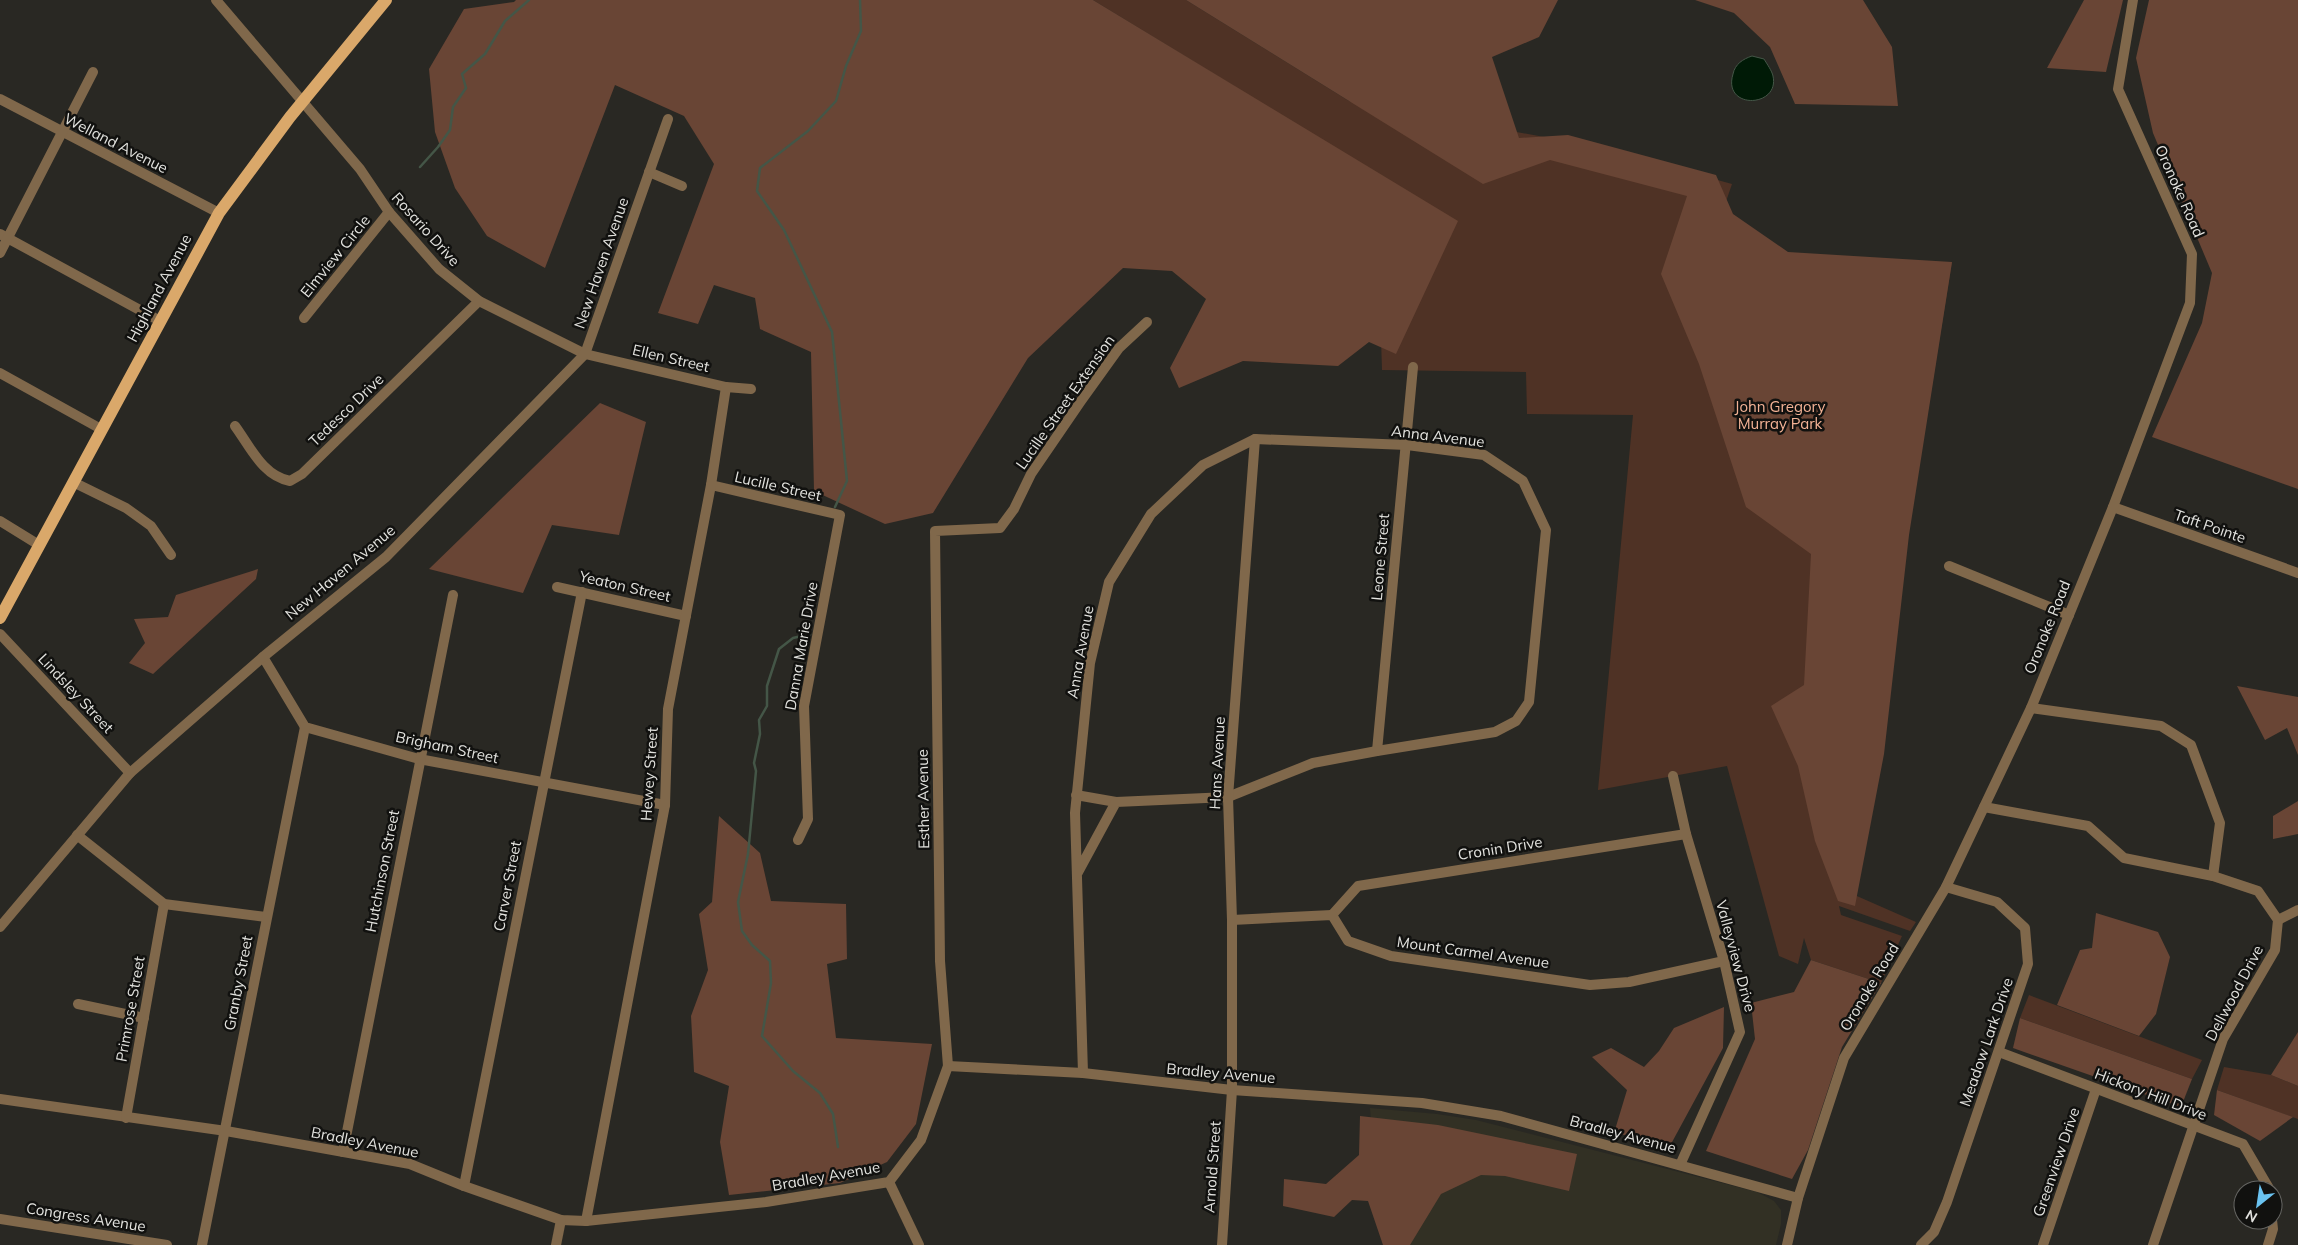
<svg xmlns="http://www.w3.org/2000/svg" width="2298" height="1245" viewBox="0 0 2298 1245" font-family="Mulish,sans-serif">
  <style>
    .built { fill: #323024 }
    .green { fill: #4f3225 }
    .forest { fill: #694535 }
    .water { fill: #001a06; stroke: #445647 }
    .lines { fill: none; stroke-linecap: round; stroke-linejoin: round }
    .stream { stroke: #445647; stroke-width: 2.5 }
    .minor { stroke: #80684b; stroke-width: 10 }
    .major { stroke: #daa86a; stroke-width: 12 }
    .labels { text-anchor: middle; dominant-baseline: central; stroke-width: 5; stroke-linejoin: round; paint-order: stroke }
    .street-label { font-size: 15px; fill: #e3e3df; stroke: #11110f }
    .park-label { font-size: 15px; fill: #f4b396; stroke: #11110f }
  </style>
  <rect width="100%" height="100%" fill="#292823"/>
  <path class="built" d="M 1370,1108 L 1437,1114 L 1476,1120 L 1757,1192 L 1774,1201 L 1781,1210 L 1781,1224 L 1776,1245 L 1383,1245 L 1378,1222 Z"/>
  <g class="green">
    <path d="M 1093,0 L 1186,0 L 1349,101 L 1598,147 L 1732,184 L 1703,269 L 1952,262 L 1850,893 L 1916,922 L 1910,931 L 1839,906 L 1841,915 L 1902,936 L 1881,983 L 1811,960 L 1804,938 L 1798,964 L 1779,956 L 1727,766 L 1598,790 L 1633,415 L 1527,414 L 1526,372 L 1382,370 L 1380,308 L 1234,86 Z"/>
    <path d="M 2029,995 L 2202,1060 L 2192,1079 L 2020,1018 Z"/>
    <path d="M 2224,1067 L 2271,1075 L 2298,1086 L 2298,1119 L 2217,1090 Z"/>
  </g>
  <g class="forest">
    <path d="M 516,0 L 1093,0 L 1458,221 L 1396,354 L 1369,342 L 1338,366 L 1243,361 L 1179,388 L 1170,368 L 1206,299 L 1172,271 L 1123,268 L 1028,358 L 933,513 L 885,524 L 814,491 L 811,352 L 760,329 L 755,298 L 714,285 L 698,324 L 658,313 L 714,164 L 684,116 L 615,85 L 545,268 L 487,236 L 455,188 L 435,132 L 429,69 L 464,9 L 514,2 Z"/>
    <path d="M 1186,0 L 1558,0 L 1539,37 L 1492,57 L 1519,138 L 1568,135 L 1716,175 L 1733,214 L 1788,252 L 1952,262 L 1909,535 L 1884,754 L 1855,906 L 1838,901 L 1815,841 L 1798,766 L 1771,706 L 1804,685 L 1811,554 L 1746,507 L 1699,364 L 1661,274 L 1687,196 L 1550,160 L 1483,184 Z"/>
    <path d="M 1695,0 L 1863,0 L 1892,47 L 1898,106 L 1795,104 L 1770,47 L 1734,13 Z"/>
    <path d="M 2084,0 L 2123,0 L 2106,72 L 2047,68 Z"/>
    <path d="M 2149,0 L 2298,0 L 2298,489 L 2152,437 L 2202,323 L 2212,273 L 2153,133 L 2136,58 Z"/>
    <path d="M 600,403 L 646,422 L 619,535 L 552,525 L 523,593 L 429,569 Z"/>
    <path d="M 258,569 L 256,579 L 153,674 L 129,663 L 145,643 L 134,619 L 168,617 L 176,595 Z"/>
    <path d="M 2237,686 L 2298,697 L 2298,755 L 2287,728 L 2265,740 Z"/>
    <path d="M 2298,801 L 2298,834 L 2273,839 L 2273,816 Z"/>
    <path d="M 719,816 L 760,853 L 771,901 L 846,904 L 847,959 L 827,964 L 836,1038 L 932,1044 L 916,1124 L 887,1162 L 840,1183 L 729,1195 L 720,1142 L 729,1086 L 694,1072 L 691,1016 L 708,970 L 699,914 L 712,902 Z"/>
    <path d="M 2096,913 L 2158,932 L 2170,957 L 2156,1014 L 2139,1036 L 2057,1005 L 2080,950 L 2092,948 Z"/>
    <path d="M 1811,960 L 1881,983 L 1842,1047 L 1808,1150 L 1792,1179 L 1706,1151 L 1755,1039 L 1751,1003 L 1794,992 Z"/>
    <path d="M 1724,1007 L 1723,1048 L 1671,1144 L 1614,1133 L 1627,1090 L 1592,1057 L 1611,1048 L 1644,1067 L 1659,1051 L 1674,1028 Z"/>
    <path d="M 2020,1018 L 2192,1079 L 2181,1107 L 2013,1048 Z"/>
    <path d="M 2298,1032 L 2298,1086 L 2271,1075 Z"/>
    <path d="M 2217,1090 L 2293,1117 L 2260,1141 L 2214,1115 Z"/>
    <path d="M 1360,1116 L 1438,1125 L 1577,1154 L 1569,1191 L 1505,1176 L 1481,1175 L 1441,1194 L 1410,1245 L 1383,1245 L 1368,1201 L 1352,1200 L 1334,1217 L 1283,1206 L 1284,1179 L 1326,1184 L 1359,1155 Z"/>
  </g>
  <path class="water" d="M 1752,56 L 1764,59 C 1767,64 1772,71 1773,76 C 1780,108 1722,110 1733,74 C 1735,64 1743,59 1752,56 Z"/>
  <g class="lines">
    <g class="stream">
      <path d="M 420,167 L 438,147 L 450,130 L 453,107 L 466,88 L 462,74 L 485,54 L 505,21 L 529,0"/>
      <path d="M 835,507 L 847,481 L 832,332 L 784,230 L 757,191 L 760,168 L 808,131 L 836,101 L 846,66 L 861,31 L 860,0"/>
      <path d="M 810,634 L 793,638 L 779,649 L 767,686 L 767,706 L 759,720 L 760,734 L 754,763 L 756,771 L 748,854 L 738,902 L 742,931 L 752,945 L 770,961 L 771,983 L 762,1036 L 793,1071 L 820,1093 L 833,1114 L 838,1147"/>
    </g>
    <g class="minor">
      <path d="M 216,0 L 360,169 L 389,212 L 439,269 L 479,301 L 585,354 L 726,387 L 751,389"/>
      <path d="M 0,99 L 219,213"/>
      <path d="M 649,172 L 682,186"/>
      <path d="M 0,234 L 160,321"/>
      <path d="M 0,253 L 93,72"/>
      <path d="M 304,318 L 389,212"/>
      <path d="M 0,373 L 101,429"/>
      <path d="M 235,426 C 251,448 263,476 290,481 L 302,474 L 479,301"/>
      <path d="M 73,482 L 126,508 L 151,526 L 171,555"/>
      <path d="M 711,485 L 840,515 L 804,706 L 808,819 L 798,840"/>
      <path d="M 2113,507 L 2298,573"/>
      <path d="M 0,521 L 39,545"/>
      <path d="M 1949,566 L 2069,615"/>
      <path d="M 557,587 L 686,616"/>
      <path d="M 0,634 L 130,773"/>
      <path d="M 263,657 L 305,727 L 419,759 L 665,805"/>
      <path d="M 2031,708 L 2161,726 L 2191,745 L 2220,823 L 2213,876"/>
      <path d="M 1377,751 L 1413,367"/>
      <path d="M 1673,776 L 1686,834 L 1724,961 L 1740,1032 L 1680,1165"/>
      <path d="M 1076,795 L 1116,802"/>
      <path d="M 1984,807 L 2088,826 L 2124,858 L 2213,876 L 2258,891 L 2278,920 L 2275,950 L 2223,1039 L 2153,1245"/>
      <path d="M 77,835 L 164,904 L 266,917"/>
      <path d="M 1077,874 L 1116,802 L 1228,797 L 1313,763 L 1377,751 L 1495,732 L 1516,721 L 1529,702 L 1546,530 L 1523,481 L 1484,455 L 1407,445 L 1255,439 L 1203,465 L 1151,514 L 1109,582 L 1090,663 L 1075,813 L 1083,1073"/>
      <path d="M 1332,915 L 1358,886 L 1686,834"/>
      <path d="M 1232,920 L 1332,915 L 1348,941 L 1391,956 L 1590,985 L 1629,982 L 1724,961"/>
      <path d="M 2278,920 L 2298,910"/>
      <path d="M 0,927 L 130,773 L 263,657 L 386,557 L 585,354 L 668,119"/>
      <path d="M 78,1004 L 144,1018"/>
      <path d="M 1999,1052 L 2243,1144 L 2270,1190"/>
      <path d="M 948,1066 L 940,961 L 935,531 L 1000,528 L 1014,509 L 1031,474 L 1081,401 L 1119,348 L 1147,322"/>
      <path d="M 0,1099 L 226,1131 L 410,1164 L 464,1186 L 561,1220 L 586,1221 L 766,1202 L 889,1182 L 921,1140 L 948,1066 L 1083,1073 L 1232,1090 L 1422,1103 L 1501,1116 L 1798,1198"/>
      <path d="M 126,1118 L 164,904"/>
      <path d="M 343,1152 L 453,595"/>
      <path d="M 889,1182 L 919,1245"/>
      <path d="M 464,1186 L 582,592"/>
      <path d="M 0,1219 L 167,1245"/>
      <path d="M 586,1221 L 665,805 L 668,709 L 711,485 L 726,387"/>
      <path d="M 202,1245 L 305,727"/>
      <path d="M 556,1245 L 561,1220"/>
      <path d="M 1222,1245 L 1232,1090 L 1232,920 L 1228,797 L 1255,439"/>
      <path d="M 1787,1245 L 1798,1198 L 1844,1058 L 1946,887 L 2031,708 L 2113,507 L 2190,303 L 2192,254 L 2118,89 L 2133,0"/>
      <path d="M 1921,1245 L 1934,1232 L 1947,1202 L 2028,964 L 2025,928 L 1997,902 L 1946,887"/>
      <path d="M 2043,1245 L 2096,1089"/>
      <path d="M 2268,1245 L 2273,1229 L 2272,1220"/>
    </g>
    <path class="major" d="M 0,618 L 219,213 L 290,117 L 386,0"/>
  </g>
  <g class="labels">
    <g class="street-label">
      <text transform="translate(116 143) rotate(27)">Welland Avenue</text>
      <text transform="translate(2180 191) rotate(66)">Oronoke Road</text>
      <text transform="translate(426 229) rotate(48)">Rosario Drive</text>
      <text transform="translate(335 256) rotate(-51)">Elmview Circle</text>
      <text transform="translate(601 263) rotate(-71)">New Haven Avenue</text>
      <text transform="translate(159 288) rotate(-62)">Highland Avenue</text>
      <text transform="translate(671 358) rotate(13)">Ellen Street</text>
      <text transform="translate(1065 402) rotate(-55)">Lucille Street Extension</text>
      <text transform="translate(346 410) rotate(-44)">Tedesco Drive</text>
      <text transform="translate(1438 436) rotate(7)">Anna Avenue</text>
      <text transform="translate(778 486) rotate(13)">Lucille Street</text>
      <text transform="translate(2210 526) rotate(19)">Taft Pointe</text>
      <text transform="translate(1380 557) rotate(-85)">Leone Street</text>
      <text transform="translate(340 572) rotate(-40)">New Haven Avenue</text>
      <text transform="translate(625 586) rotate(13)">Yeaton Street</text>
      <text transform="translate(2047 627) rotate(-68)">Oronoke Road</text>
      <text transform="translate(801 646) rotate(-80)">Danna Marie Drive</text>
      <text transform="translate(1080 652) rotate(-80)">Anna Avenue</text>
      <text transform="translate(76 693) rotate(47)">Lindsley Street</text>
      <text transform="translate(447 747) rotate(12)">Brigham Street</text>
      <text transform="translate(1217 763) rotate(-87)">Hans Avenue</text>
      <text transform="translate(649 774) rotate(-86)">Hewey Street</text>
      <text transform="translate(923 799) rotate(-91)">Esther Avenue</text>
      <text transform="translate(1500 848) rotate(-9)">Cronin Drive</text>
      <text transform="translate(382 871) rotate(-79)">Hutchinson Street</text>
      <text transform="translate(507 886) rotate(-79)">Carver Street</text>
      <text transform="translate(1473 952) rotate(8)">Mount Carmel Avenue</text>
      <text transform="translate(1736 956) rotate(75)">Valleyview Drive</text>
      <text transform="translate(238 983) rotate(-79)">Granby Street</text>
      <text transform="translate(1869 987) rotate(-59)">Oronoke Road</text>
      <text transform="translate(2234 993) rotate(-62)">Dellwood Drive</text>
      <text transform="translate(130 1009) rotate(-80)">Primrose Street</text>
      <text transform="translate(1986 1042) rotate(-71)">Meadow Lark Drive</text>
      <text transform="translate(1221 1073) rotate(5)">Bradley Avenue</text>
      <text transform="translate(2151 1094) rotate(21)">Hickory Hill Drive</text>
      <text transform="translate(1623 1134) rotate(15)">Bradley Avenue</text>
      <text transform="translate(365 1142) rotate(11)">Bradley Avenue</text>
      <text transform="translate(2056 1162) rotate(-71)">Greenview Drive</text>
      <text transform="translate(1212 1167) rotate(-86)">Arnold Street</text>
      <text transform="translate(826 1176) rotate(-10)">Bradley Avenue</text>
      <text transform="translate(86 1217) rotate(9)">Congress Avenue</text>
    </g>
    <g class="park-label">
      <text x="1780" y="406">John Gregory<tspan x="1780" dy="17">Murray Park</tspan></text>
    </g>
  </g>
  <g transform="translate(2258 1205) rotate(210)"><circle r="24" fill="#11110f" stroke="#656562"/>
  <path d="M0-4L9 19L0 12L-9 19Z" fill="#6ac3f1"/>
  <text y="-8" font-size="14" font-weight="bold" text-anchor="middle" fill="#e3e3df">N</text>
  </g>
</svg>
